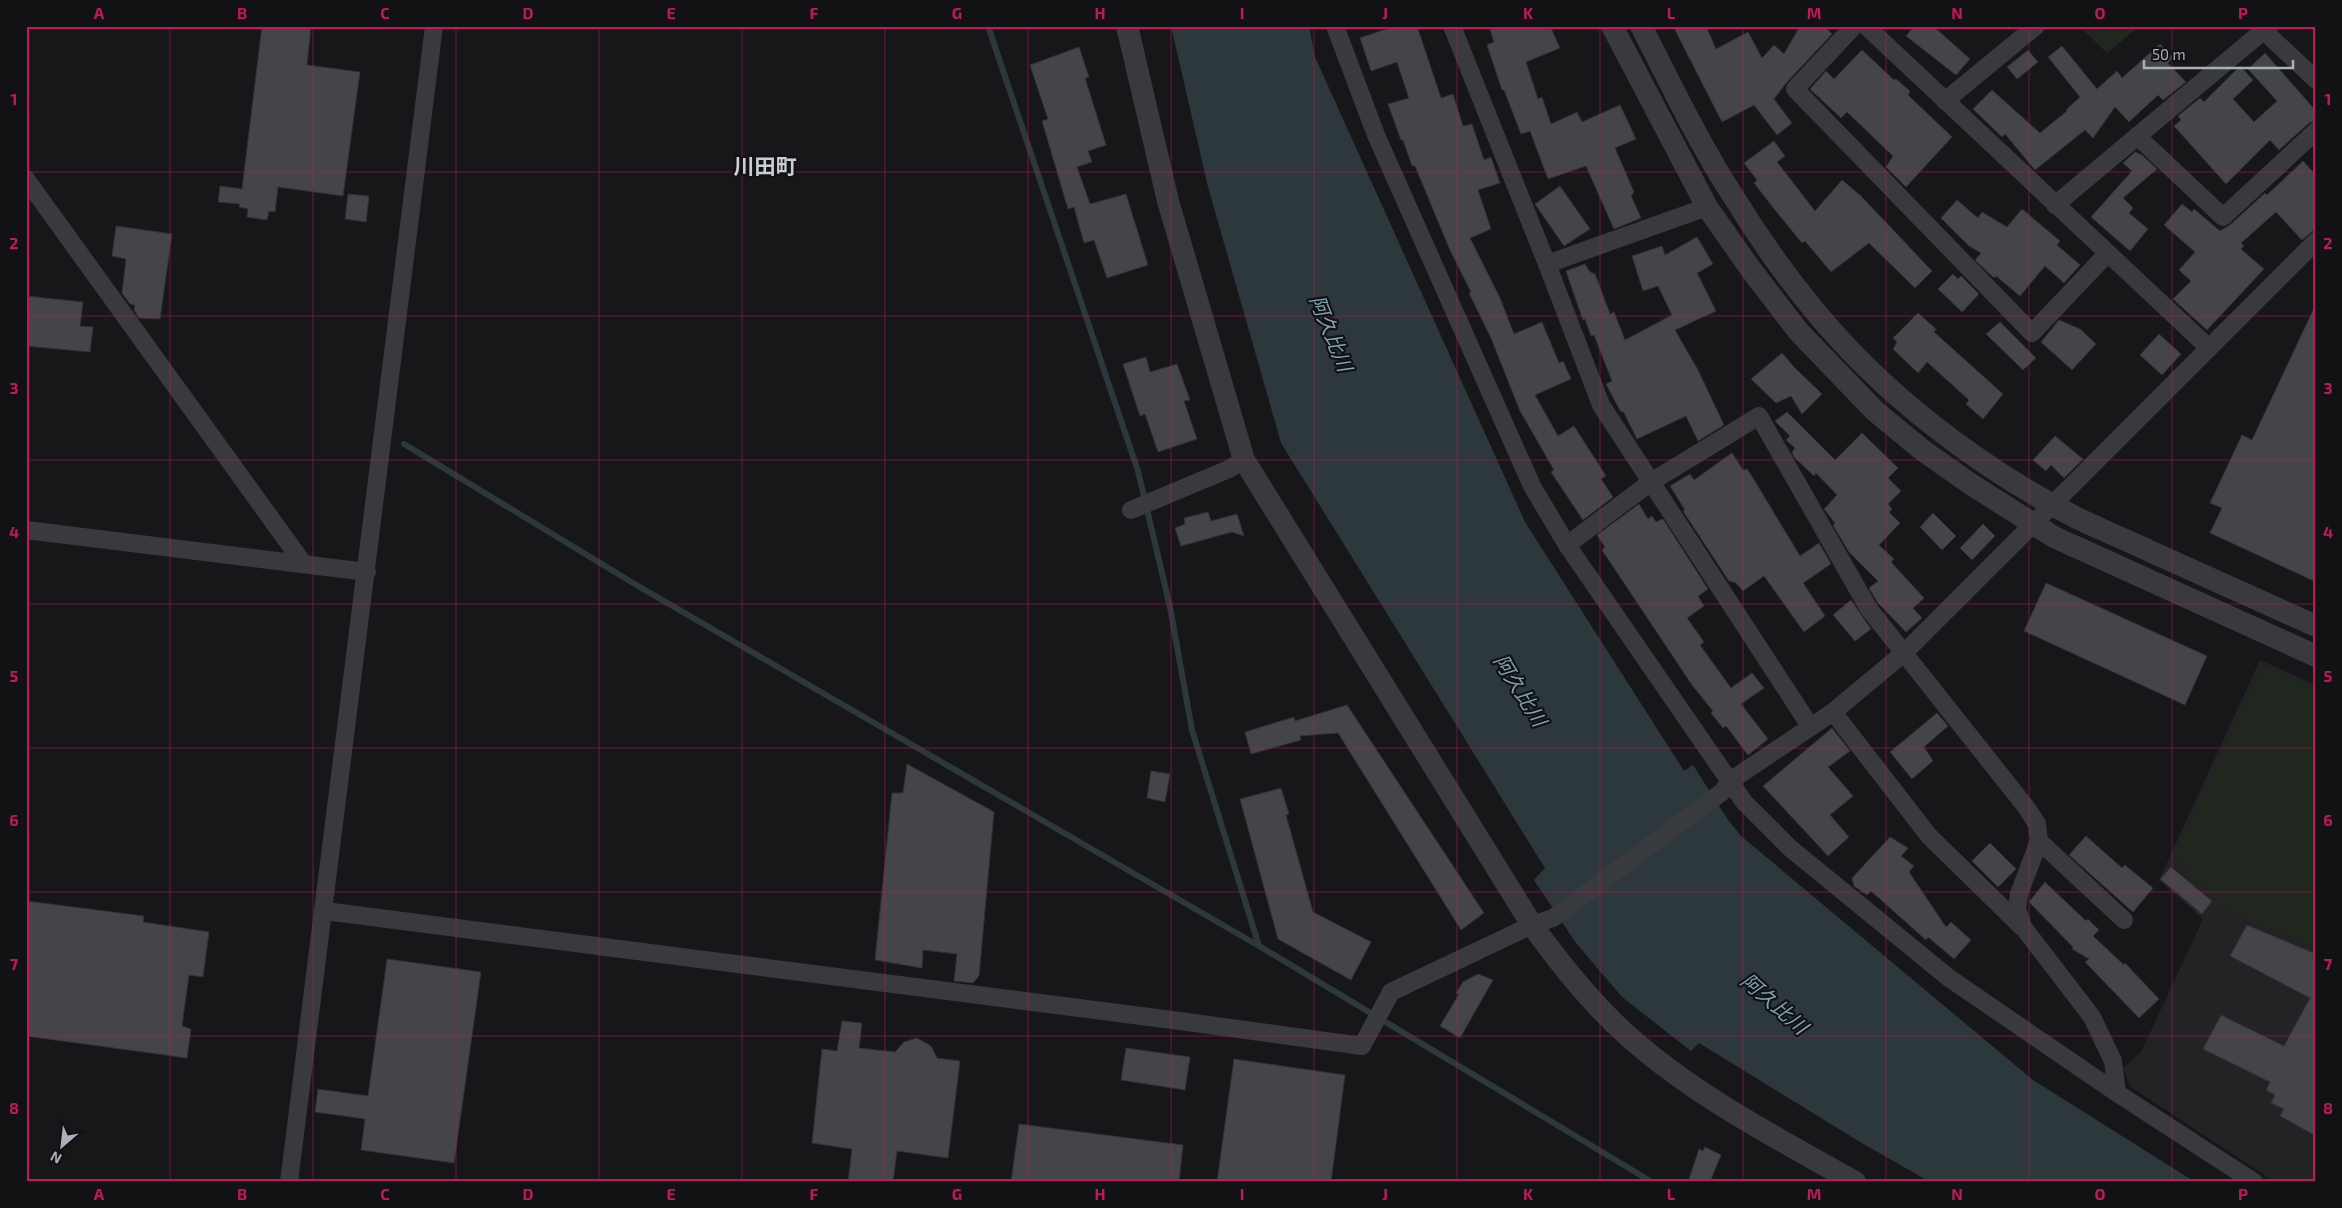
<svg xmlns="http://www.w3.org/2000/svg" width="2342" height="1208" viewBox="0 0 2342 1208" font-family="'Exo 2','Noto Sans JP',sans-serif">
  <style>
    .built { fill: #232326 }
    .green { fill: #1f271f }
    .water { fill: #2d383d }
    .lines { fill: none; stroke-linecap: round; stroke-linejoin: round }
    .stream { stroke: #2d383d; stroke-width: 6 }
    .building { fill: #434549; stroke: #313235 }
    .minor { stroke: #383a3e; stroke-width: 18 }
    .tertiary { stroke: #383a3e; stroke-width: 22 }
    .grid { fill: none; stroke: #c2185b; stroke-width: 1; stroke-opacity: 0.55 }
    .labels { text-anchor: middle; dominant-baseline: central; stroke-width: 4.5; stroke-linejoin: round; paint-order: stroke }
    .water-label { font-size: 20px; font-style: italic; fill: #80a3b4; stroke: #121214 }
    .quarter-label { font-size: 21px; font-weight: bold; fill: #caced5; stroke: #121214 }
    .neatline { fill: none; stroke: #c2185b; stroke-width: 2 }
    .grid-label { font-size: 16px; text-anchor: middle; font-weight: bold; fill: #c2185b }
  </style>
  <rect width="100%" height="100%" fill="#171719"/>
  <path class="built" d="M 2260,660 L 2316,685 L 2316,1182 L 2275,1182 L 2131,1087 L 2123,1068 L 2141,1052 L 2203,919 L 2159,880 Z"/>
  <g class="green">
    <path d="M 2079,26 L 2140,26 L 2107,53 Z"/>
    <path d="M 2263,666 L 2316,690 L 2316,948 L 2223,906 L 2174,855 Z"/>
  </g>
  <path class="water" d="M 1171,26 L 1309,26 L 1315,57 L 1525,522 L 1684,771 L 1693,765 L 1728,820 L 1741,836 L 2033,1080 L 2195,1182 L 1930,1182 L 1860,1142 L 1699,1043 L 1691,1051 L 1622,997 L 1576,943 L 1534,880 L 1545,868 L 1281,443 L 1208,187 Z"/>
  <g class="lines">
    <g class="stream">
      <path d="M 988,26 L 1138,471 L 1170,607 L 1192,730 L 1259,946 L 1652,1182"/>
      <path d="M 404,444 L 638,586 L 1259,946"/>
    </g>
  </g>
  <g class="building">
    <path d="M 262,26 L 311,26 L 307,65 L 360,72 L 343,196 L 278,187 L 275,212 L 269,211 L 267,220 L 247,217 L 248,209 L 239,207 L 240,204 L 218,202 L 220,186 L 242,189 Z"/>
    <path d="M 1395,26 L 1417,26 L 1441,98 L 1453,94 L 1463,126 L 1472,124 L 1484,160 L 1491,157 L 1500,183 L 1478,190 L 1491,229 L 1470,238 L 1500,298 L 1514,334 L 1542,322 L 1559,363 L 1563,361 L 1571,379 L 1535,395 L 1558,436 L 1574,426 L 1606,476 L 1601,479 L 1613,497 L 1583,520 L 1551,472 L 1554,470 L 1520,411 L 1491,338 L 1469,293 L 1471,292 L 1450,250 L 1415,166 L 1412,166 L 1403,140 L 1401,140 L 1388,104 L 1409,98 L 1397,62 L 1371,71 L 1360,38 Z"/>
    <path d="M 1489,26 L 1550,26 L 1560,48 L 1526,62 L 1538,99 L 1542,97 L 1551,124 L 1577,112 L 1582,122 L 1620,105 L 1636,139 L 1615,148 L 1634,192 L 1631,196 L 1641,218 L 1614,229 L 1586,166 L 1548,179 L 1530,131 L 1521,134 L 1504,90 L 1502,90 L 1487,45 L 1494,42 Z"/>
    <path d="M 1673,26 L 1706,26 L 1716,49 L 1748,32 L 1762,58 L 1774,45 L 1784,54 L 1800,26 L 1824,26 L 1832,34 L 1787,82 L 1774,99 L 1792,123 L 1777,135 L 1754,105 L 1722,122 Z"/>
    <path d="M 1914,26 L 1933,26 L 1970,59 L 1956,75 L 1906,36 Z"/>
    <path d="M 2160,44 L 2173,58 L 2168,63 L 2186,82 L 2163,100 L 2158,95 L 2129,122 L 2115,107 L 2093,138 L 2085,130 L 2035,170 L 2005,134 L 2002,137 L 1973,109 L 1992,90 L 2040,133 L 2067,111 L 2066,110 L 2080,97 L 2048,57 L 2062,46 L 2097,89 L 2117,71 L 2122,78 Z"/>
    <path d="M 1079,47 L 1089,77 L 1085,78 L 1106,145 L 1088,151 L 1092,162 L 1077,167 L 1090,204 L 1126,194 L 1148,265 L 1107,278 L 1094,240 L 1084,243 L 1074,207 L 1068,209 L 1042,121 L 1048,119 L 1030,65 Z"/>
    <path d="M 1862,50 L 1894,80 L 1896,79 L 1910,91 L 1908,95 L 1952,137 L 1906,187 L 1886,167 L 1893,156 L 1847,112 L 1841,118 L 1810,89 L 1826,71 L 1834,79 Z"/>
    <path d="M 2028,50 L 2038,62 L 2017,79 L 2007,67 Z"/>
    <path d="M 2265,53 L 2316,111 L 2316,120 L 2309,123 L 2279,150 L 2270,140 L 2226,184 L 2174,126 L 2181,120 L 2178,116 L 2200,98 L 2204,102 L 2240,66 L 2253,80 L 2233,99 L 2254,122 L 2277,101 L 2248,69 Z"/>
    <path d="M 1774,141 L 1785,156 L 1777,162 L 1815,211 L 1842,180 L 1861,196 L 1932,271 L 1915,288 L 1869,243 L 1831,272 L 1805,241 L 1802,243 L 1775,210 L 1754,183 L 1757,180 L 1744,163 Z"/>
    <path d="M 2135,152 L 2142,155 L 2157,169 L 2123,198 L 2133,208 L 2129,213 L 2148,229 L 2130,251 L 2091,217 L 2132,171 L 2123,163 Z"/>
    <path d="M 2303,161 L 2316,175 L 2316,228 L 2302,240 L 2276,212 L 2241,243 L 2244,246 L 2241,249 L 2264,269 L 2207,330 L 2173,299 L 2191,281 L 2179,270 L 2195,252 L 2164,225 L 2182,204 L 2192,212 L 2194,209 L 2220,231 L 2230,225 L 2265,193 L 2267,195 Z"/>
    <path d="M 1560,186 L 1590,229 L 1564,246 L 1535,204 Z"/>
    <path d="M 348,194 L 369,196 L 366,222 L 345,219 Z"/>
    <path d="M 1957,200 L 1978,218 L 1982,212 L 2007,227 L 2022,209 L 2060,241 L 2057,245 L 2080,265 L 2064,283 L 2045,266 L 2020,296 L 1996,276 L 1994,278 L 1975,260 L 1981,253 L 1969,246 L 1941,218 Z"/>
    <path d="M 116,226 L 172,234 L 160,319 L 139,318 L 134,310 L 135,305 L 130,304 L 122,293 L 126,259 L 112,256 Z"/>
    <path d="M 1697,237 L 1713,264 L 1697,273 L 1716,311 L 1675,330 L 1698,370 L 1724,425 L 1698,441 L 1686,416 L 1637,439 L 1623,411 L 1621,412 L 1606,384 L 1612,381 L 1594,335 L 1591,336 L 1585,319 L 1583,320 L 1566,271 L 1585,264 L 1590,272 L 1595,274 L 1610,314 L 1614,312 L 1625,340 L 1672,315 L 1658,286 L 1643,291 L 1632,256 L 1662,246 L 1665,255 Z"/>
    <path d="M 1953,274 L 1958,279 L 1961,276 L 1979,294 L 1962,312 L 1938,289 Z"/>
    <path d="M 26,296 L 83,302 L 80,326 L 93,327 L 90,352 L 26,346 Z"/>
    <path d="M 2316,304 L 2316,582 L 2210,533 L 2222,508 L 2210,503 L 2242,435 L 2252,440 Z"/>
    <path d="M 1918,313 L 1936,329 L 1934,332 L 2003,394 L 1983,419 L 1966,404 L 1969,400 L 1927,362 L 1918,373 L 1893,349 L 1897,342 L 1893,338 Z"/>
    <path d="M 2059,320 L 2080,329 L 2096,344 L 2072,370 L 2041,342 Z"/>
    <path d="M 2000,322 L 2036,358 L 2023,370 L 1986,334 Z"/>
    <path d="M 2159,334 L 2181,354 L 2162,375 L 2140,355 Z"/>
    <path d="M 1782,353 L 1794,367 L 1822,394 L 1802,414 L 1791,396 L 1776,403 L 1751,379 Z"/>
    <path d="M 1146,357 L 1150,372 L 1177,364 L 1190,400 L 1184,401 L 1197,439 L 1158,452 L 1145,414 L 1140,416 L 1123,364 Z"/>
    <path d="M 1787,412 L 1835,460 L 1862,433 L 1898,468 L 1888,478 L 1901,491 L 1888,504 L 1892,509 L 1889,512 L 1900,523 L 1879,545 L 1894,559 L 1891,562 L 1924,598 L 1913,608 L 1922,618 L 1906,632 L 1878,603 L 1869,588 L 1878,581 L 1849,552 L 1833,525 L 1835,523 L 1824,509 L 1837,495 L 1816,473 L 1814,476 L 1794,457 L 1792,452 L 1795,448 L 1786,440 L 1790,436 L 1775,421 Z"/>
    <path d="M 2055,436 L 2083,459 L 2064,478 L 2051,465 L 2046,471 L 2033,460 Z"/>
    <path d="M 1732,453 L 1743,470 L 1747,469 L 1753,478 L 1800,556 L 1819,543 L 1831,564 L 1803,583 L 1825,616 L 1804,632 L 1764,576 L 1743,591 L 1736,583 L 1729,581 L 1683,511 L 1685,510 L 1670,486 L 1690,474 L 1694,480 Z"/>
    <path d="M 1639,504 L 1648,519 L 1652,516 L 1656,522 L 1663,519 L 1708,589 L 1698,596 L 1704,606 L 1687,618 L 1704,642 L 1700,645 L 1731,688 L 1752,673 L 1764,688 L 1741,704 L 1768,739 L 1748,755 L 1726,726 L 1723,728 L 1711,713 L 1713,711 L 1692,685 L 1602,550 L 1605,547 L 1597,535 Z"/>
    <path d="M 1208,512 L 1211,521 L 1237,514 L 1244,536 L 1232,532 L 1181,546 L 1175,528 L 1185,524 L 1184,518 Z"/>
    <path d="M 1933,513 L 1956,536 L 1942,550 L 1920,527 Z"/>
    <path d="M 1983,524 L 1995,536 L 1972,560 L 1960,548 Z"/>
    <path d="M 2046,583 L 2207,656 L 2185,705 L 2024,631 Z"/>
    <path d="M 1851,600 L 1871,629 L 1855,641 L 1833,615 Z"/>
    <path d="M 1347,705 L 1484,913 L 1461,930 L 1338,733 L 1300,736 L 1301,740 L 1251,754 L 1245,732 L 1294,717 L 1295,721 Z"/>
    <path d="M 1937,713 L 1948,726 L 1924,747 L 1933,761 L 1912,779 L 1890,752 Z"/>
    <path d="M 1832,728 L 1850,751 L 1828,767 L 1853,796 L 1830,815 L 1849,837 L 1828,856 L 1763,786 Z"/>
    <path d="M 907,764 L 994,812 L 979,976 L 973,983 L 954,981 L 957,954 L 923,950 L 922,968 L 875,960 L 892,793 L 903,793 Z"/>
    <path d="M 1151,771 L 1170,774 L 1165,802 L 1147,798 Z"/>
    <path d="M 1281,788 L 1289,814 L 1286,815 L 1313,912 L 1371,942 L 1351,980 L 1278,939 L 1240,799 Z"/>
    <path d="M 2086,836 L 2122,868 L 2125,865 L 2153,888 L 2133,912 L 2069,855 Z"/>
    <path d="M 1890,837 L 1908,848 L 1901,856 L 1914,866 L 1909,872 L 1946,927 L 1951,922 L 1971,940 L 1954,959 L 1928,937 L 1926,940 L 1871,891 L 1867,895 L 1854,886 L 1852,878 Z"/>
    <path d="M 1990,843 L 2016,869 L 1998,887 L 1972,861 Z"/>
    <path d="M 2171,867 L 2212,901 L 2202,914 L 2160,879 Z"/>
    <path d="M 2045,882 L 2086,921 L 2088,919 L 2099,930 L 2093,936 L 2124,965 L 2125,963 L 2159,999 L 2139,1018 L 2085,962 L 2089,959 L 2072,949 L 2073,947 L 2029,902 Z"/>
    <path d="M 26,901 L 144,916 L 143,922 L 209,932 L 203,977 L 189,975 L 182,1026 L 191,1029 L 187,1058 L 26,1036 Z"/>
    <path d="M 2247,925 L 2316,954 L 2316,1136 L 2280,1116 L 2284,1109 L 2271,1103 L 2275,1095 L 2266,1090 L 2270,1082 L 2203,1049 L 2221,1015 L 2284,1046 L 2310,998 L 2230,956 Z"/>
    <path d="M 387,959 L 481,972 L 454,1163 L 361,1150 L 365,1119 L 315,1112 L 318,1089 L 368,1096 Z"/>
    <path d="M 1478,974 L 1493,980 L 1460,1038 L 1440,1026 L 1459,994 L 1456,993 L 1463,982 Z"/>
    <path d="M 842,1021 L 862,1023 L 859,1048 L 895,1052 L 904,1042 L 917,1038 L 931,1046 L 937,1058 L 960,1061 L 948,1158 L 897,1151 L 893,1182 L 848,1182 L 852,1149 L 812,1143 L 822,1049 L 837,1051 Z"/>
    <path d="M 1126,1048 L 1190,1057 L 1185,1090 L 1121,1080 Z"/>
    <path d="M 1234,1059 L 1345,1075 L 1331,1182 L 1217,1182 Z"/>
    <path d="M 1019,1124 L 1183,1145 L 1179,1182 L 1011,1182 Z"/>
    <path d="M 1705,1147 L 1721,1155 L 1710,1182 L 1688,1182 L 1699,1149 L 1703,1151 Z"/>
  </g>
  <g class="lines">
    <g class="minor">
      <path d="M 1335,26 L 1376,135 L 1532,486 L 1567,545 L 1744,802 L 1790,848 L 1949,978 L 2117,1093 L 2254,1182"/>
      <path d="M 1452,26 L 1547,264 L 1601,405 L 1810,726"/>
      <path d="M 1854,26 L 1795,89 L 2032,333 L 2107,254"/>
      <path d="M 1866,26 L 2209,348"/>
      <path d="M 2264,31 L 2316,80"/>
      <path d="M 1945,101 L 2036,26"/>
      <path d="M 2137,136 L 2223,217 L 2316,131"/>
      <path d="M 26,179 L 303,563"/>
      <path d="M 2055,205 L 2269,26"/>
      <path d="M 1547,264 L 1707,207"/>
      <path d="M 1131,510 L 1229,469 L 1244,460"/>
      <path d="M 26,530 L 367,572"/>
      <path d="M 1567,545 L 1651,482 L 1759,416 L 1869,609 L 2026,807 L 2037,824 L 2039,841 L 2019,894 L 2017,909 L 2023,927 L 2092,1017 L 2113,1061 L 2117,1093"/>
      <path d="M 1833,712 L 1929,836 L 2022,927"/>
      <path d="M 2039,841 L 2124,920"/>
      <path d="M 325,911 L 1180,1021 L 1362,1046 L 1391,992 L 1532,925 L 1553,918 L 1722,792 L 1730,781 L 1833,712 L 1905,652 L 2316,241"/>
      <path d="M 289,1182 L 434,26"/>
    </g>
    <g class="tertiary">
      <path d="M 1127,26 L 1168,201 L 1244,460 L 1532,925 C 1561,965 1591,1003 1628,1036 C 1695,1096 1777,1138 1855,1182"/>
      <path d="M 1612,26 L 1707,207 L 1752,271 L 1798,331 L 1875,411 L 1921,449 L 1969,483 L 2054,537 L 2316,656"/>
      <path d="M 1641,26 C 1671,84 1699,144 1735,199 C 1759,238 1785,275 1814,310 C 1883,394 1976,465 2073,516 C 2099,529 2127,540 2154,553 C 2208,577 2262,602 2316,626"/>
    </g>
  </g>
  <path class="grid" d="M 170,26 L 170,1182M 313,26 L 313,1182M 456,26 L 456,1182M 599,26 L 599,1182M 742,26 L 742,1182M 885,26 L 885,1182M 1028,26 L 1028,1182M 1171,26 L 1171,1182M 1314,26 L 1314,1182M 1457,26 L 1457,1182M 1600,26 L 1600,1182M 1743,26 L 1743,1182M 1886,26 L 1886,1182M 2029,26 L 2029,1182M 2172,26 L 2172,1182M 26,172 L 2316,172M 26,316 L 2316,316M 26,460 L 2316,460M 26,604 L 2316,604M 26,748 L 2316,748M 26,892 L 2316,892M 26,1036 L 2316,1036"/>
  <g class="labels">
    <g class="water-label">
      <text transform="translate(1332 333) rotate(68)">阿久比川</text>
      <text transform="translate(1521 690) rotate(58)">阿久比川</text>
      <text transform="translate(1775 1003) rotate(41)">阿久比川</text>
    </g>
    <g class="quarter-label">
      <text x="765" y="165">川田町</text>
    </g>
  </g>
  <rect width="2342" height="1208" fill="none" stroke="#121214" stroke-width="55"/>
  <g transform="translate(62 1146) rotate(208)" stroke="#121214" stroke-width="4" paint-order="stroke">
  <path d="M0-4L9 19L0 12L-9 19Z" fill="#a9b0b9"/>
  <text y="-8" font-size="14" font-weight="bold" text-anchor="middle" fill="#a9b0b9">N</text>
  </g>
  <path d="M2144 60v8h149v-8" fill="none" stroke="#a9b0b9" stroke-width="2.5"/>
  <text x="2152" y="60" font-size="15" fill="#a9b0b9" stroke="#121214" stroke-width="4" paint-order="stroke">50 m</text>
  <rect x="28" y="28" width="2286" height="1152" class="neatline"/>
  <g class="grid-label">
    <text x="99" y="19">A</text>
    <text x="242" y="19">B</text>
    <text x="385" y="19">C</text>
    <text x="528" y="19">D</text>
    <text x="671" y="19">E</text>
    <text x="814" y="19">F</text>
    <text x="957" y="19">G</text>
    <text x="1100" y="19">H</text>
    <text x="1242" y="19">I</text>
    <text x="1385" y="19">J</text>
    <text x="1528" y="19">K</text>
    <text x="1671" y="19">L</text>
    <text x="1814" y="19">M</text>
    <text x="1957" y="19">N</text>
    <text x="2100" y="19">O</text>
    <text x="2243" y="19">P</text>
    <text x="14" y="105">1</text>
    <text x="2328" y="105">1</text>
    <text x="14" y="249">2</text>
    <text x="2328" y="249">2</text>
    <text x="14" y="394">3</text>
    <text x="2328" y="394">3</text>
    <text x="14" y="538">4</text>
    <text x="2328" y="538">4</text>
    <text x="14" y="682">5</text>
    <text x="2328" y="682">5</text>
    <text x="14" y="826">6</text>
    <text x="2328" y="826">6</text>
    <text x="14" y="970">7</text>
    <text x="2328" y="970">7</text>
    <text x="14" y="1114">8</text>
    <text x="2328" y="1114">8</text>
    <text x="99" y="1200">A</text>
    <text x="242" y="1200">B</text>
    <text x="385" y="1200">C</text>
    <text x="528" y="1200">D</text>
    <text x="671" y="1200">E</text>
    <text x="814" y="1200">F</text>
    <text x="957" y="1200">G</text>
    <text x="1100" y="1200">H</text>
    <text x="1242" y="1200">I</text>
    <text x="1385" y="1200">J</text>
    <text x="1528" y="1200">K</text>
    <text x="1671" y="1200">L</text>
    <text x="1814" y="1200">M</text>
    <text x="1957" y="1200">N</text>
    <text x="2100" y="1200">O</text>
    <text x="2243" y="1200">P</text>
  </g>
</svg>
